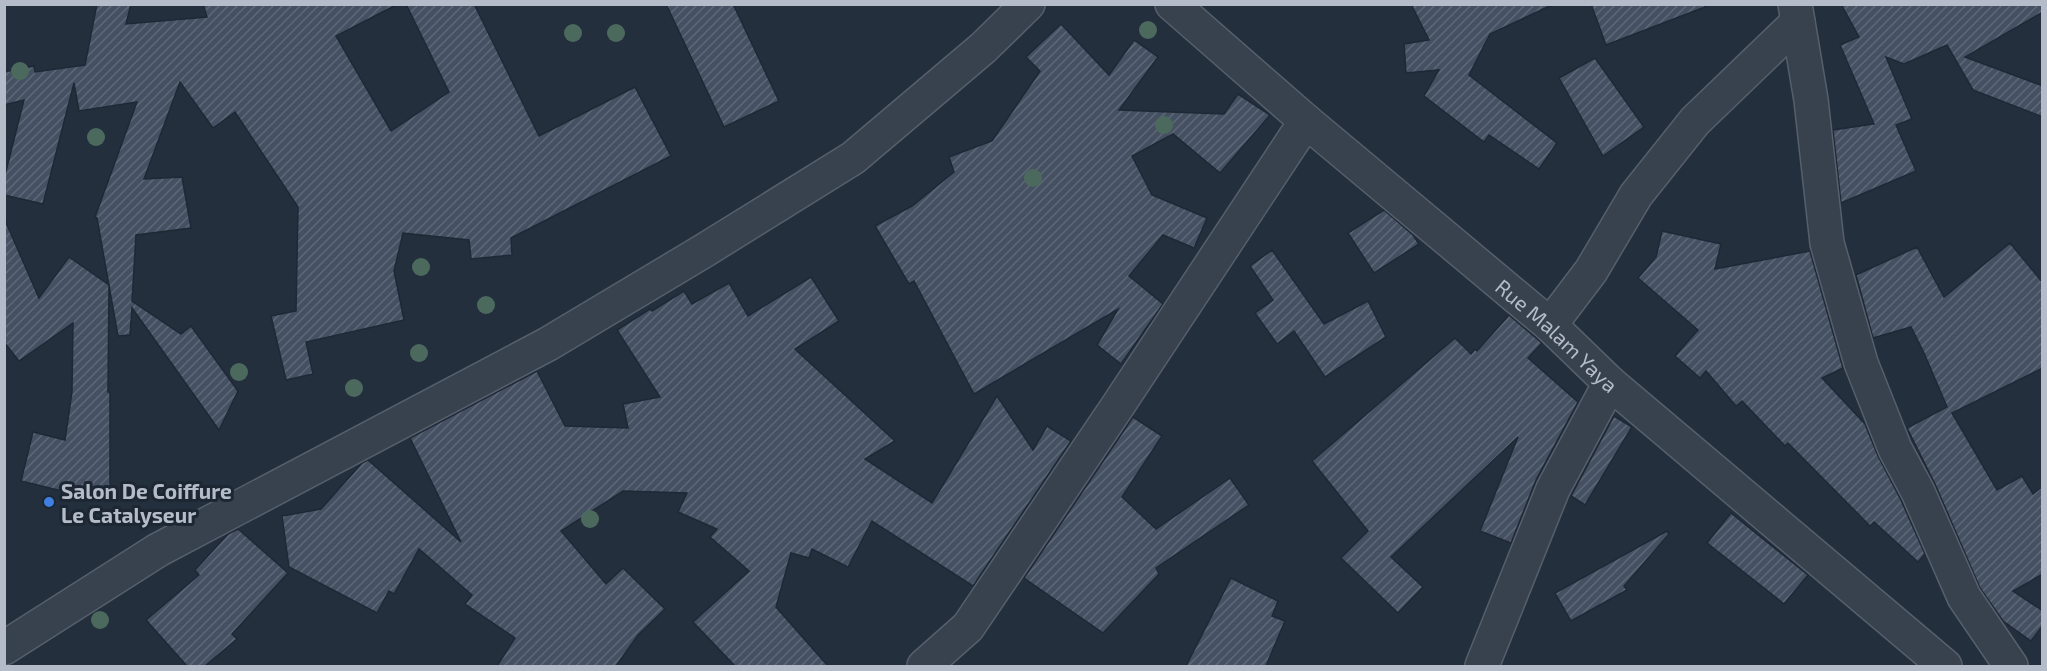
<svg xmlns="http://www.w3.org/2000/svg" width="2047" height="671" viewBox="0 0 2047 671" font-family="'Exo 2',sans-serif">
  <style>
    .building { fill: url(#building-hatch); stroke: #1f2835; stroke-width: 1.5 }
    .lines { fill: none; stroke-linecap: round; stroke-linejoin: round }
    .minor-casing { stroke: #565f6c; stroke-width: 36 }
    .minor { stroke: #38414e; stroke-width: 33 }
    .tree { fill: #4b6a5d }
    .shop-dot { fill: #3f7fe0; stroke: #1d2633; stroke-width: 2 }
    .labels { text-anchor: middle; dominant-baseline: central; stroke-width: 6; stroke-linejoin: round; paint-order: stroke }
    .street-label { font-size: 21px; fill: #b4bcc9; stroke: #1d2633 }
    .poi-label { font-size: 21px; font-weight: bold; fill: #b4bcc9; stroke: #1d2633; text-anchor: start }
  </style>
  <defs>
    <pattern id="building-hatch" width="6" height="6" patternUnits="userSpaceOnUse" patternTransform="scale(1.5)"><rect width="6" height="6" fill="#455162"/><path d="M-1 1l2-2M0 6l6-6M5 7l2-2" fill="none" stroke="#5d6877"/></pattern>
  </defs>
  <rect width="100%" height="100%" fill="#242f3e"/>
  <g class="building">
    <path d="M 97,4 L 131,4 L 126,24 L 207,17 L 203,4 L 398,4 L 336,36 L 391,131 L 449,92 L 406,4 L 474,4 L 539,136 L 635,87 L 671,156 L 511,238 L 512,255 L 471,259 L 469,240 L 403,233 L 394,271 L 404,320 L 306,342 L 313,374 L 286,380 L 271,316 L 296,311 L 298,207 L 235,112 L 213,128 L 180,82 L 144,179 L 182,177 L 191,228 L 136,235 L 132,301 L 181,334 L 191,326 L 238,391 L 219,430 L 132,308 L 130,335 L 118,336 L 97,218 L 95,217 L 137,102 L 79,111 L 74,83 L 43,204 L 4,195 L 4,179 L 24,100 L 4,105 L 4,72 L 34,66 L 35,72 L 85,65 Z"/>
    <path d="M 666,4 L 733,4 L 779,101 L 724,127 Z"/>
    <path d="M 1411,4 L 1554,4 L 1490,34 L 1469,75 L 1557,143 L 1539,169 L 1489,135 L 1484,142 L 1424,96 L 1439,70 L 1406,73 L 1404,44 L 1429,40 Z"/>
    <path d="M 1591,4 L 1705,4 L 1705,7 L 1606,45 Z"/>
    <path d="M 1841,4 L 2043,4 L 2043,12 L 1965,57 L 2043,86 L 2043,117 L 1973,90 L 1947,45 L 1904,64 L 1886,57 L 1912,119 L 1896,125 L 1916,171 L 1841,203 L 1833,130 L 1874,124 L 1840,45 L 1859,37 Z"/>
    <path d="M 1061,24 L 1109,75 L 1134,40 L 1158,57 L 1119,110 L 1224,114 L 1238,94 L 1270,115 L 1220,173 L 1173,134 L 1132,156 L 1152,195 L 1207,218 L 1194,248 L 1163,235 L 1129,276 L 1163,304 L 1121,364 L 1097,345 L 1118,309 L 974,394 L 914,281 L 909,284 L 875,226 L 912,206 L 954,172 L 949,157 L 992,141 L 1040,71 L 1026,57 Z"/>
    <path d="M 1595,58 L 1644,127 L 1603,156 L 1559,78 Z"/>
    <path d="M 1384,210 L 1413,235 L 1419,244 L 1374,273 L 1348,233 Z"/>
    <path d="M 4,218 L 39,298 L 69,257 L 109,285 L 108,392 L 110,392 L 110,490 L 58,490 L 21,481 L 33,432 L 65,440 L 72,392 L 73,323 L 19,361 L 4,342 Z"/>
    <path d="M 1662,231 L 1721,244 L 1715,269 L 1810,251 L 1843,368 L 1822,378 L 1865,424 L 1878,456 L 1901,500 L 1925,554 L 1918,562 L 1874,522 L 1870,526 L 1788,443 L 1785,446 L 1742,401 L 1736,406 L 1706,371 L 1700,378 L 1675,356 L 1698,330 L 1638,278 L 1656,257 Z"/>
    <path d="M 2010,243 L 2043,283 L 2043,368 L 1952,413 L 1997,490 L 2022,476 L 2033,494 L 2043,486 L 2043,574 L 2013,591 L 2043,611 L 2043,625 L 2031,641 L 2003,621 L 1980,588 L 1935,484 L 1907,428 L 1947,407 L 1924,353 L 1911,327 L 1873,338 L 1856,275 L 1917,247 L 1944,297 Z"/>
    <path d="M 1272,250 L 1324,324 L 1368,301 L 1386,337 L 1325,377 L 1294,331 L 1277,344 L 1255,313 L 1273,300 L 1250,266 Z"/>
    <path d="M 811,277 L 839,321 L 795,349 L 895,441 L 865,459 L 932,503 L 997,396 L 1033,450 L 1047,426 L 1071,441 L 973,586 L 872,521 L 848,567 L 812,549 L 809,558 L 791,553 L 776,607 L 828,666 L 735,666 L 693,622 L 749,571 L 710,537 L 717,529 L 678,512 L 687,493 L 623,491 L 561,531 L 606,584 L 623,568 L 665,609 L 638,635 L 616,666 L 497,666 L 515,638 L 465,604 L 472,595 L 419,549 L 394,594 L 389,591 L 377,613 L 289,567 L 282,516 L 321,509 L 362,463 L 368,460 L 461,542 L 410,438 L 537,371 L 565,426 L 628,428 L 623,404 L 660,397 L 617,330 L 650,309 L 652,311 L 684,291 L 692,304 L 729,283 L 748,316 Z"/>
    <path d="M 1509,315 L 1542,343 L 1528,358 L 1578,402 L 1536,480 L 1511,543 L 1480,531 L 1518,437 L 1391,557 L 1423,587 L 1398,613 L 1341,558 L 1368,531 L 1312,461 L 1455,338 L 1471,354 L 1475,349 L 1477,351 Z"/>
    <path d="M 1614,416 L 1632,427 L 1585,505 L 1571,496 Z"/>
    <path d="M 1133,417 L 1162,436 L 1122,497 L 1156,529 L 1230,478 L 1249,505 L 1156,568 L 1159,574 L 1103,633 L 1024,578 Z"/>
    <path d="M 1731,513 L 1808,575 L 1784,604 L 1707,543 Z"/>
    <path d="M 238,529 L 288,573 L 232,634 L 237,639 L 205,666 L 187,666 L 146,620 L 199,575 L 195,570 L 228,534 Z"/>
    <path d="M 1667,531 L 1669,534 L 1624,586 L 1627,590 L 1571,621 L 1555,593 Z"/>
    <path d="M 1231,578 L 1278,601 L 1272,616 L 1285,621 L 1266,666 L 1186,666 Z"/>
  </g>
  <g class="lines">
    <g class="minor-casing">
      <g id="minor">
        <path id="s1" d="M 1172,4 L 1306,121 L 1550,325 L 1610,383 L 1945,666"/>
        <path d="M 1795,4 L 1811,100 L 1827,243 L 1861,363 L 1895,449 L 1918,492 L 1964,597 L 2011,666"/>
        <path d="M 1550,325 L 1591,271 L 1636,195 L 1695,121 L 1798,22"/>
        <path d="M 4,648 L 158,550 L 548,344 L 705,250 L 853,158 L 983,48 L 1028,4"/>
        <path d="M 924,666 L 968,627 L 1117,407 L 1306,121"/>
        <path d="M 1482,666 L 1553,489 L 1610,383"/>
      </g>
    </g>
    <use href="#minor" class="minor"/>
  </g>
  <g class="tree">
    <circle cx="1148" cy="30" r="9"/>
    <circle cx="573" cy="33" r="9"/>
    <circle cx="616" cy="33" r="9"/>
    <circle cx="20" cy="71" r="9"/>
    <circle cx="1164" cy="125" r="9"/>
    <circle cx="96" cy="137" r="9"/>
    <circle cx="1033" cy="178" r="9"/>
    <circle cx="421" cy="267" r="9"/>
    <circle cx="486" cy="305" r="9"/>
    <circle cx="419" cy="353" r="9"/>
    <circle cx="239" cy="372" r="9"/>
    <circle cx="354" cy="388" r="9"/>
    <circle cx="590" cy="519" r="9"/>
    <circle cx="100" cy="620" r="9"/>
  </g>
  <circle class="shop-dot" cx="49" cy="502" r="6"/>
  <g class="labels">
    <g class="street-label">
      <text stroke="none"><textPath href="#s1" startOffset="508">Rue Malam Yaya</textPath></text>
    </g>
    <g class="poi-label">
      <text x="61" y="490">Salon De Coiffure<tspan x="61" dy="24">Le Catalyseur</tspan></text>
    </g>
  </g>
  <rect width="2047" height="671" fill="none" stroke="#b4bcc9" stroke-width="12"/>
</svg>
